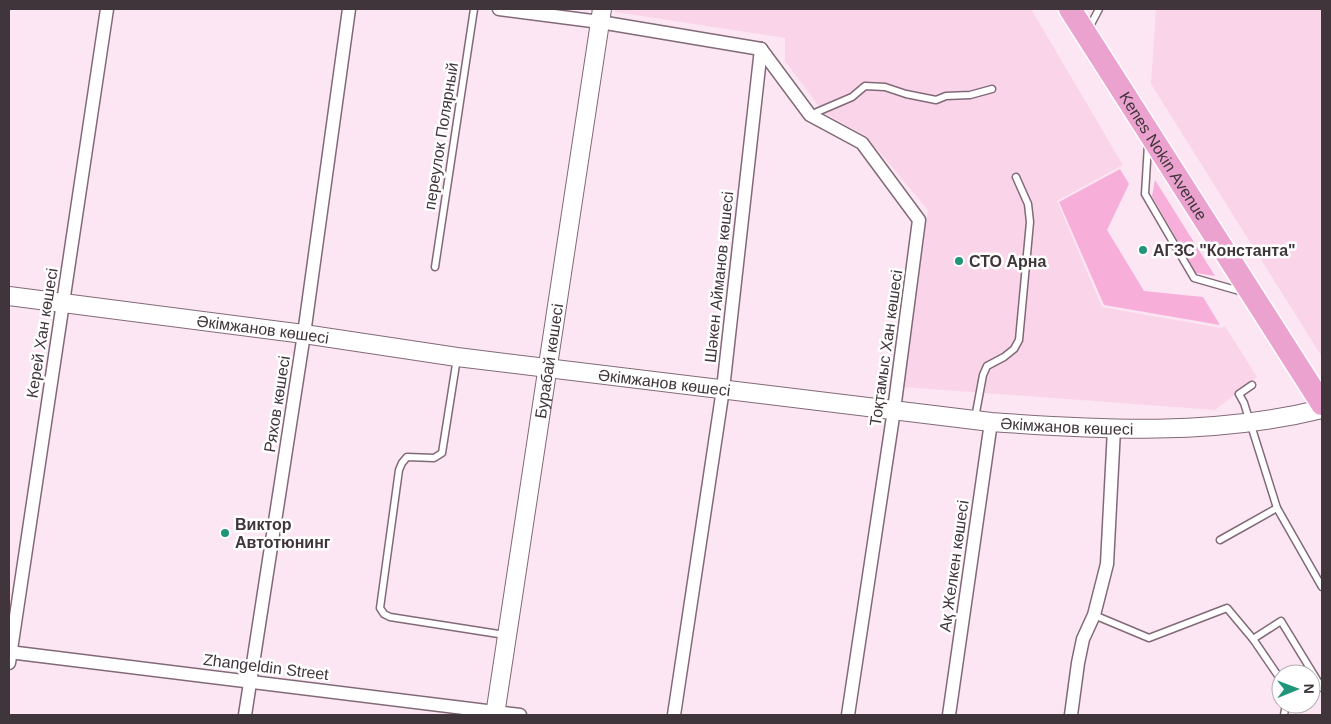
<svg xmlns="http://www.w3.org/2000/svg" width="1331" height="724" viewBox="0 0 1331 724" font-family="Helvetica,sans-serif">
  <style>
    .built { fill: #fad5ea }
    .green { fill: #f7afda }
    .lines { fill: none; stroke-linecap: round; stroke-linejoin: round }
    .lane-casing { stroke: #826977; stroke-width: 9 }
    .street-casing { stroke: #826977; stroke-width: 15 }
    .secondary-casing { stroke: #826977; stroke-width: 20 }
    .highway-casing { stroke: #fff; stroke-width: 25 }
    .lane { stroke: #fff; stroke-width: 6 }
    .street { stroke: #fff; stroke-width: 12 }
    .secondary { stroke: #fff; stroke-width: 18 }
    .highway { stroke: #eca2cf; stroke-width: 22 }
    .poi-dot { fill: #209579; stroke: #fff; stroke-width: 2 }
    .labels { text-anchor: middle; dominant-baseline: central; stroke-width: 5; stroke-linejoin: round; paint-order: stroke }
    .street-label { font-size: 16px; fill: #40353b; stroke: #fff }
    .poi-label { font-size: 16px; font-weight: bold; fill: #40353b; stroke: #fff; text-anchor: start }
  </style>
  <rect width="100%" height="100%" fill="#fde6f3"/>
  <g class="built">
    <path d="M 615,9 L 1031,9 L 1123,165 L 1057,201 L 1102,307 L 1221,328 L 1225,326 L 1257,377 L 1215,410 L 903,387 L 928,210 L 866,136 L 824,113 L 785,61 L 785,38 L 615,12 Z"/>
    <path d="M 1156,9 L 1322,9 L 1322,357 L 1151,84 Z"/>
  </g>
  <g class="green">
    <path d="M 1120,169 L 1129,184 L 1107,230 L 1144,291 L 1203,297 L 1220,325 L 1104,305 L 1059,202 Z"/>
    <path d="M 1155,180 L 1215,276 L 1196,273 L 1152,196 Z"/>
  </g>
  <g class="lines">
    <g class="lane-casing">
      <g id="lane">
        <path d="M 1089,28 L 1099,9"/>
        <path d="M 810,115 L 852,97 L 865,86 L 885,87 L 906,94 L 936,100 L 946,96 L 970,95 L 992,89"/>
        <path d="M 1148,145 L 1145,194 L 1194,278 L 1243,292"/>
        <path d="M 435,267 L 474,9"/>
        <path d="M 457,358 L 442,453 L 434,458 L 407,457 L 402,463 L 399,470 L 380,608 L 384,614 L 390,617 L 505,635"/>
        <path d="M 1252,385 L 1239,394 L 1244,403 L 1277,508 L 1322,587"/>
        <path d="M 975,418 L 983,375 L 987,366 L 1004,357 L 1014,349 L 1019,340 L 1030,222 L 1028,204 L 1016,177"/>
        <path d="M 1220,540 L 1277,508"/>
        <path d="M 1094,615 L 1149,638 L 1227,608 L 1253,639"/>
        <path d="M 1281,680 L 1253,639 L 1281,621 L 1322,688"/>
        <path d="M 1284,715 L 1286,704"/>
      </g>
    </g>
    <g class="street-casing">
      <g id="street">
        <path d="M 499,9 L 600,22 L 761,49"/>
        <path d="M 761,49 L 810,115 L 862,143 L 919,220 L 894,410 L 848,715"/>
        <path d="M 9,652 L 520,715"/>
        <path d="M 9,663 L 107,9"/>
        <path d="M 245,715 L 304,334 L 349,9"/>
        <path d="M 674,715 L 723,389 L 761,49"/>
        <path d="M 949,715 L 991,422"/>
        <path d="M 1071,715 L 1078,663 L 1083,639 L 1094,615 L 1107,564 L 1114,429"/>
      </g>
    </g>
    <g class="secondary-casing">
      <g id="secondary">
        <path id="s1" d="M 9,296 L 304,334 L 457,357 L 991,422 C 1102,430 1213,436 1322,409"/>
        <path id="s2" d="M 495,715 L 602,9"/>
      </g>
    </g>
    <g class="highway-casing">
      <g id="highway">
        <path id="s3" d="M 1070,9 L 1322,404"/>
      </g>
    </g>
    <use href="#lane" class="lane"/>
    <use href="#street" class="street"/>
    <use href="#secondary" class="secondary"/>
    <use href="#highway" class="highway"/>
  </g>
  <g class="poi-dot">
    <circle cx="1143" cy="250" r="5"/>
    <circle cx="959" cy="261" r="5"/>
    <circle cx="225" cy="533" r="5"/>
  </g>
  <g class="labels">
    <g class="street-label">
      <text transform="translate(441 136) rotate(-81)">переулок Полярный</text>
      <text stroke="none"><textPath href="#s3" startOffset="174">Kenes Nokin Avenue</textPath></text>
      <text transform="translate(719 277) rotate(-84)">Шәкен Айманов көшесі</text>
      <text stroke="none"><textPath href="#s1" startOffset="256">Әкімжанов көшесі</textPath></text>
      <text transform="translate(42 333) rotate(-81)">Керей Хан көшесі</text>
      <text transform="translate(886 348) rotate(-82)">Тоқтамыс Хан көшесі</text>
      <text stroke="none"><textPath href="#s2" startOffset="358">Бурабай көшесі</textPath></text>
      <text stroke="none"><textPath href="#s1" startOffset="661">Әкімжанов көшесі</textPath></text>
      <text transform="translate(277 404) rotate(-81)">Ряхов көшесі</text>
      <text stroke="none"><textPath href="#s1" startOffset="1066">Әкімжанов көшесі</textPath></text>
      <text transform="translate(954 566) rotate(-82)">Ақ Желкен көшесі</text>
      <text transform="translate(266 667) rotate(7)">Zhangeldin Street</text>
    </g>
    <g class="poi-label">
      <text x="1153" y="250">АГЗС "Константа"</text>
      <text x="969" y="261">СТО Арна</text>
      <text x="235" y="524">Виктор<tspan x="235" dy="18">Автотюнинг</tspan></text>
    </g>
  </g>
  <rect width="1331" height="724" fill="none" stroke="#40353b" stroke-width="20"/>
  <g transform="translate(1296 689) rotate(89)"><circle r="24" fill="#ffffff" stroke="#b3aeb1"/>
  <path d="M0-4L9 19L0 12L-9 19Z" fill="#209579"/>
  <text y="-8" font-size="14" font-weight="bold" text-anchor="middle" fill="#40353b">N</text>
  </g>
</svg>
